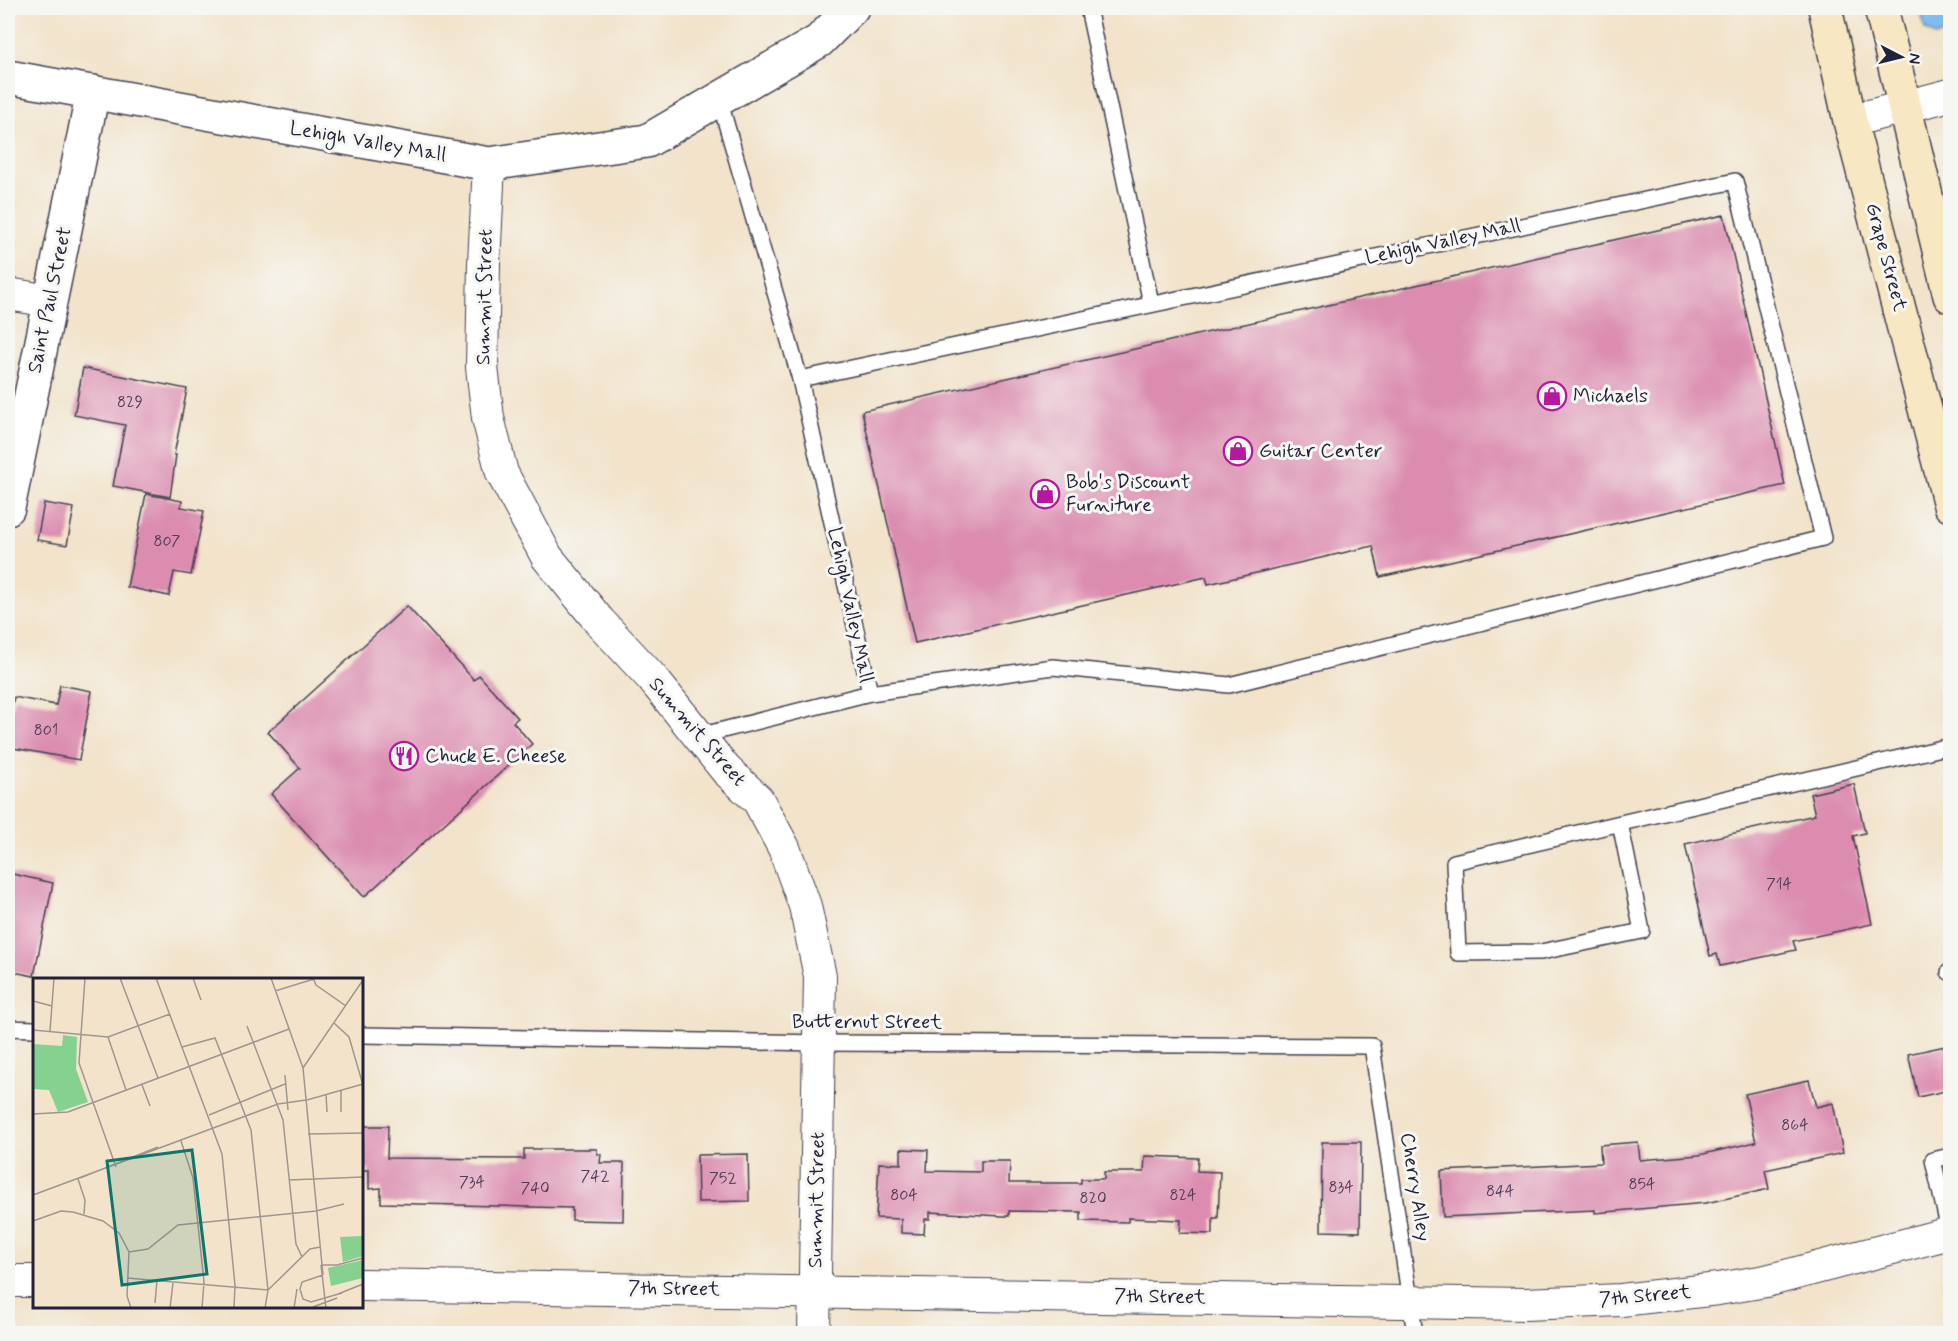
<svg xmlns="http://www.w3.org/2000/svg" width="1958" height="1341" viewBox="0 0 1958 1341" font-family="Mynerve,sans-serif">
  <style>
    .water { fill: #7bbcf0; stroke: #4e6f96; stroke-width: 1.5 }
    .building { fill: #db8caf }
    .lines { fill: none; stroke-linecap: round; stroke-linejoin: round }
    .service-casing { stroke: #413f50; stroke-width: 18 }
    .minor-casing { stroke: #413f50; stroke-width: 34 }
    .tertiary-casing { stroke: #413f50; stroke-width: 36 }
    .secondary-casing { stroke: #413f50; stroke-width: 36 }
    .service { stroke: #fff; stroke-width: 15 }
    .minor { stroke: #fff; stroke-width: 32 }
    .tertiary { stroke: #fff; stroke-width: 33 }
    .secondary { stroke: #f7e8c3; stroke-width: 33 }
    .labels { text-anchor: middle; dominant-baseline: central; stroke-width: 6; stroke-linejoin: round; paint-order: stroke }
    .number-label { font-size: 16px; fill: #503c58 }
    .street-label { font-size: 20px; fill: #22223b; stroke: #f6f6f2 }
    .poi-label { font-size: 20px; fill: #22223b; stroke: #f6f6f2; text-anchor: start }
    .inset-road { fill: none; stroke: #9f9691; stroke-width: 1.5 }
    .view { fill: #0f766e; fill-opacity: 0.15; stroke: #0f766e; stroke-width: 3 }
    .inset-edge { fill: none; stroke: #22223b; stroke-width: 3 }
  </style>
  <rect width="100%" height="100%" fill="#f6f6f2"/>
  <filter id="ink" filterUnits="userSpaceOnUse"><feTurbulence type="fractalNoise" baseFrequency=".0167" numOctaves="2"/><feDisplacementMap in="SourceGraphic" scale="12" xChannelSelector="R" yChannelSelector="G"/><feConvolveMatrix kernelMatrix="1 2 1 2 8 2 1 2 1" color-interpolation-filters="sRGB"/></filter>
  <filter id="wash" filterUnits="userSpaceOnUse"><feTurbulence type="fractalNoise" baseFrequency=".008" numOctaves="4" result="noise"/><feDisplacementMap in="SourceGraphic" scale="24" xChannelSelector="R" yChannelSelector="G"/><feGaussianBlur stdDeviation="1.35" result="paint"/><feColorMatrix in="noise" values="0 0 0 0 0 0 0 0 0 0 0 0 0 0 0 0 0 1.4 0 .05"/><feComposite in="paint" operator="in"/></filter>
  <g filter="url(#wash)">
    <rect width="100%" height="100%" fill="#f2e3ca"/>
    <path class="water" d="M 1920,8 L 1950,8 L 1950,32 L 1935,36 L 1925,29 Z"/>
    <g id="blocks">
      <g class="building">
        <path d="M 1724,215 L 1785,485 L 1380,577 L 1373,546 L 1208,584 L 1206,577 L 915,643 L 862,411 Z"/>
        <path d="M 83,368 L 187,389 L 174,455 L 176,455 L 170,497 L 113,486 L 125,425 L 74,415 Z"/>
        <path d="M 146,494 L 182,501 L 181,507 L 204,511 L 191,575 L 174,572 L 169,596 L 127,587 Z"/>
        <path d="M 44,503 L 74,508 L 67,545 L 37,540 Z"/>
        <path d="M 407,606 L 474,680 L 479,675 L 518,718 L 513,722 L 532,744 L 364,897 L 271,794 L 300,768 L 268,732 Z"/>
        <path d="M 60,685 L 92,691 L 79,760 L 8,747 L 8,725 L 14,697 L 56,705 Z"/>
        <path d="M 1854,784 L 1865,833 L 1853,836 L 1872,924 L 1793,941 L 1796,950 L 1720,966 L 1717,954 L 1710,956 L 1685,844 L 1815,815 L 1810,794 Z"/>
        <path d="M 8,873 L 53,883 L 34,976 L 8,971 Z"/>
        <path d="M 1950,1045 L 1950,1090 L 1918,1097 L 1908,1054 Z"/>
        <path d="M 1809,1080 L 1816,1107 L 1833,1103 L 1843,1153 L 1765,1170 L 1769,1189 L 1706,1203 L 1595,1213 L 1595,1210 L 1443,1217 L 1441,1171 L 1601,1163 L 1600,1145 L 1638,1142 L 1640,1160 L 1699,1155 L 1756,1142 L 1745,1094 Z"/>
        <path d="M 362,1126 L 388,1126 L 387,1158 L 524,1159 L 524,1149 L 597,1149 L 597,1154 L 601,1154 L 600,1163 L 624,1163 L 623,1221 L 572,1220 L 572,1208 L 381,1203 L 381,1188 L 369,1189 L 369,1170 L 362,1170 Z"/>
        <path d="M 1322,1142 L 1361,1142 L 1360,1232 L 1321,1231 Z"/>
        <path d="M 901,1149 L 928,1150 L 927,1171 L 981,1172 L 981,1161 L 1010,1161 L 1009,1183 L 1081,1183 L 1081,1179 L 1104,1179 L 1104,1172 L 1144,1172 L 1145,1156 L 1198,1158 L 1197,1171 L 1220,1172 L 1218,1218 L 1213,1218 L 1213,1234 L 1180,1233 L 1181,1220 L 1128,1218 L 1128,1222 L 1081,1221 L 1081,1212 L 1009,1211 L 1009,1216 L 1002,1216 L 930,1212 L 930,1219 L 925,1219 L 924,1234 L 901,1233 L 901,1219 L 876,1218 L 879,1163 L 901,1164 Z"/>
        <path d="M 748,1154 L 749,1201 L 698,1202 L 697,1155 Z"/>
      </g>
    </g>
  </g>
  <g filter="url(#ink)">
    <use href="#blocks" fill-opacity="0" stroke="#413f50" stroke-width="1.5"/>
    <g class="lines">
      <g class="service-casing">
        <g id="service">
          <path d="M 1088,8 L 1151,303"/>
          <path d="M 800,379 L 1735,181 L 1823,538 L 1229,685 L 1053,667 L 870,693"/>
          <path d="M 699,736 L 870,693 L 800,379 L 719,99"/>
          <path d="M 1620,823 L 1642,931 L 1541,952 L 1458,953 L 1454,862 L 1908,756 L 1950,746"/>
          <path d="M 1949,972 L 1950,971"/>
          <path d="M 8,1028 L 34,1029"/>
          <path d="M 362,1035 L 820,1043 L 1372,1046 L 1415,1334"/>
          <path d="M 1950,1234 L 1933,1160 L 1950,1156"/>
        </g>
      </g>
      <g class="minor-casing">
        <g id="minor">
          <path d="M 1850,121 L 1950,95"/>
          <path d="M 489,164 L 484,263 L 482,367 L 488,418 L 502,473 L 547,557 L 600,622 L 652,678 L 726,770 L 758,800 L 784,848 L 805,906 L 820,976 L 814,1334"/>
          <path d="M 8,294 L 50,301"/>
          <path d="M 8,1281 L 34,1281"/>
          <path d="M 362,1285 L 1525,1304 L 1621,1300 L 1718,1289 L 1766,1281 L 1950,1233"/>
        </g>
      </g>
      <g class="tertiary-casing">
        <g id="tertiary">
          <path d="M 8,77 L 489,164 L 647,141 L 819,41 L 852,8"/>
          <path d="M 8,508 L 93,92"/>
        </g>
      </g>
      <g class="secondary-casing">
        <g id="secondary">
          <path d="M 1825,8 L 1850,121 L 1950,505"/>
          <path d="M 1881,8 L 1950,296"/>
        </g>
      </g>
      <use href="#service" class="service"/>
      <use href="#minor" class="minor"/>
      <use href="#tertiary" class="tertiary"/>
      <use href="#secondary" class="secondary"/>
    </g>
  </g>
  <defs>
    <g id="shop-ring" transform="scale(1.5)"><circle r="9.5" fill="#f6f6f2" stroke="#b5179e" stroke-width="1.5"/><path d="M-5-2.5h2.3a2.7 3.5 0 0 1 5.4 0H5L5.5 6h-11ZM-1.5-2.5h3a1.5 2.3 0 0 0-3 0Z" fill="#b5179e"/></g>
    <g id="restaurant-ring" transform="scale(1.5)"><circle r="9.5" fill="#f6f6f2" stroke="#b5179e" stroke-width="1.5"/><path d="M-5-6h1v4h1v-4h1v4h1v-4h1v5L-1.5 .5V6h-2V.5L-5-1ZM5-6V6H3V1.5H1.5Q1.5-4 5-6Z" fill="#b5179e"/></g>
  </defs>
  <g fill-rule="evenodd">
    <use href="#shop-ring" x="1552" y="396"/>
    <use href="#shop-ring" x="1238" y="451"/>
    <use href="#shop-ring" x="1045" y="494"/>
    <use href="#restaurant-ring" x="404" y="756"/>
  </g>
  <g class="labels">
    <g class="number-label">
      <text x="130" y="402">829</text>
      <text x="167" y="541">807</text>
      <text x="46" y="730">801</text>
      <text x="1779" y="884">714</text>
      <text x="1795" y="1125">864</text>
      <text x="595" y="1176">742</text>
      <text x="723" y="1178">752</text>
      <text x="472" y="1182">734</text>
      <text x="1642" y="1184">854</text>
      <text x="1341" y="1187">834</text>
      <text x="535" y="1188">740</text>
      <text x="1500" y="1191">844</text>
      <text x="904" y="1195">804</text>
      <text x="1183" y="1195">824</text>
      <text x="1093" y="1198">820</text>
    </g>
    <g class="street-label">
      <text transform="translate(368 142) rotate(10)">Lehigh Valley Mall</text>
      <text transform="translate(1443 242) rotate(-12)">Lehigh Valley Mall</text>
      <text transform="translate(1886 257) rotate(75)">Grape Street</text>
      <text transform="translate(485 297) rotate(-89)">Summit Street</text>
      <text transform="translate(50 300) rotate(-78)">Saint Paul Street</text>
      <text transform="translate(850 605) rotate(78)">Lehigh Valley Mall</text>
      <text transform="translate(697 732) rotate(49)">Summit Street</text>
      <text x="867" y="1022">Butternut Street</text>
      <text transform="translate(1415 1187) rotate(81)">Cherry Alley</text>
      <text transform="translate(817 1200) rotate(-89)">Summit Street</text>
      <text transform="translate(674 1289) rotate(1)">7th Street</text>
      <text transform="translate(1645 1296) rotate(-5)">7th Street</text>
      <text transform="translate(1160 1297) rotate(1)">7th Street</text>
    </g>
    <g class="poi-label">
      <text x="1573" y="396">Michaels</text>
      <text x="1259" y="451">Guitar Center</text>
      <text x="1066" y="482">Bob's Discount<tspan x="1066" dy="23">Furniture</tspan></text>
      <text x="425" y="756">Chuck E. Cheese</text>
    </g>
  </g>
  <g transform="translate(33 978)">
    <rect width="330" height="330" fill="#f2e3ca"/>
    <path d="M 30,57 L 44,59 L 43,91 L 55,124 L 25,134 L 16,112 L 0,111 L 0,66 L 29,68 ZM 330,258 L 330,278 L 310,284 L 307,259 ZM 330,282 L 330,300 L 298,308 L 295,290 Z" fill="#85d18f"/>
    <path class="inset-road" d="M 52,0 L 46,85 L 83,189M 87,0 L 125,100M 123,0 L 189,176 L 202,307 L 201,330M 160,0 L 168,22M 238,0 L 270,90 L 290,297M 280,0 L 283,7 L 313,28M 242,13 L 281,1M 0,23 L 19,28M 301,45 L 316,59 L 330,107M 214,48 L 250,142 L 263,266 L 269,279M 0,52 L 75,59 L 137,36M 17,53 L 21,0M 75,59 L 93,112M 149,69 L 182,60 L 218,152 L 235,312 L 232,330M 270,90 L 330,2M 252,97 L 255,132M 109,107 L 117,128M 308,112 L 308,134M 293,116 L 294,134M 274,122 L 330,106M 0,136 L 35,134 L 256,51M 176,137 L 252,106M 275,156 L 330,155M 148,163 L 160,200 L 171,304 L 169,330M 47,200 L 125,169M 45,201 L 52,222 L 51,236M 256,202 L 330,199M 0,217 L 245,126 L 273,122M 0,243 L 28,233 L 40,234 L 70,243 L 86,255 L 96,274 L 94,318 L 98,330M 96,274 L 115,271 L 145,247 L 283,233 L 311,226M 288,287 L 304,287 L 330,280M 288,287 L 293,330M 290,297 L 269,304 L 267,311 L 270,321 L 278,324 L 309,315M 94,300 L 235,312M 235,312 L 277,271 L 287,269M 305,316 L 330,306M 122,325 L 124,302M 280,329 L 304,320M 137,330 L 140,305M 261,330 L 264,311"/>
    <path class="view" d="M 159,172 L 174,296 L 89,307 L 74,183 Z"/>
    <rect width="330" height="330" class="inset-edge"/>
  </g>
  <rect width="1958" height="1341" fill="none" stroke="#f6f6f2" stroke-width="30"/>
  <g transform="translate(1901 57) rotate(97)" stroke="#f6f6f2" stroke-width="4.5" paint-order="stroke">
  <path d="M0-4.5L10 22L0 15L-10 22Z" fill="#22223b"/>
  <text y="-9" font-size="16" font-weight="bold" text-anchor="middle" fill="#22223b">N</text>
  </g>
</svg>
